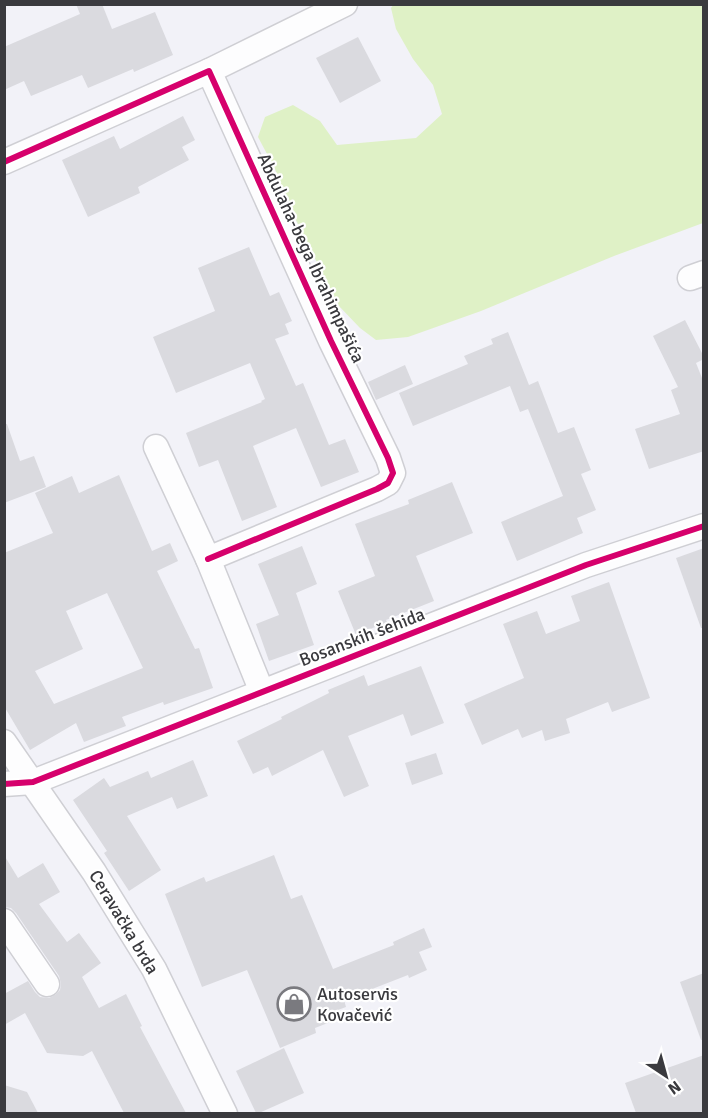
<svg xmlns="http://www.w3.org/2000/svg" width="708" height="1118" viewBox="0 0 708 1118" font-family="Signika,sans-serif">
  <style>
    .green { fill: #dff1c6 }
    .building { fill: #dadadf; fill-rule: evenodd }
    .lines { fill: none; stroke-linecap: round; stroke-linejoin: round }
    .minor-casing { stroke: #cfcfd4; stroke-width: 27 }
    .minor { stroke: #fdfdfe; stroke-width: 24 }
    .cycleway-casing { stroke: #fff; stroke-width: 10 }
    .cycleway { stroke: #d6006c; stroke-width: 6 }
    .labels { text-anchor: middle; dominant-baseline: central; stroke-width: 4.5; stroke-linejoin: round; paint-order: stroke }
    .street-label { font-size: 18px; fill: #3a3a3e; stroke: #fff }
    .poi-label { font-size: 18px; fill: #3a3a3e; stroke: #fff; text-anchor: start }
  </style>
  <rect width="100%" height="100%" fill="#f2f2f8"/>
  <path class="green" d="M 394,4 L 703,5 L 703,223 L 614,256 L 481,311 L 408,337 L 376,340 L 360,328 L 338,305 L 290,208 L 275,169 L 258,137 L 265,117 L 293,105 L 320,121 L 337,145 L 416,138 L 442,114 L 433,85 L 413,59 L 396,29 L 391,8 Z"/>
  <g class="building">
    <path d="M 76,4 L 102,4 L 112,29 L 155,12 L 173,55 L 134,72 L 133,69 L 88,88 L 82,75 L 31,96 L 24,81 L 4,90 L 4,47 L 80,14 Z"/>
    <path d="M 358,37 L 381,81 L 340,103 L 316,58 Z"/>
    <path d="M 183,116 L 195,140 L 182,147 L 189,160 L 138,187 L 140,193 L 88,217 L 62,160 L 114,136 L 120,149 Z"/>
    <path d="M 249,247 L 270,296 L 279,292 L 292,321 L 285,324 L 289,334 L 275,339 L 296,386 L 303,383 L 329,445 L 345,439 L 359,472 L 321,487 L 296,428 L 253,446 L 277,507 L 242,521 L 218,460 L 199,467 L 186,433 L 262,402 L 261,401 L 265,399 L 250,363 L 176,393 L 153,337 L 215,311 L 198,268 Z"/>
    <path d="M 685,320 L 704,357 L 704,359 L 696,363 L 704,383 L 704,451 L 649,469 L 635,429 L 680,414 L 671,390 L 678,387 L 653,336 Z"/>
    <path d="M 508,332 L 529,385 L 538,381 L 558,433 L 574,427 L 591,470 L 581,474 L 596,510 L 577,518 L 583,533 L 517,561 L 501,522 L 563,496 L 528,409 L 520,412 L 510,386 L 413,426 L 399,393 L 468,364 L 464,356 L 493,344 L 491,339 Z"/>
    <path d="M 405,365 L 413,384 L 376,400 L 368,382 Z"/>
    <path d="M 4,424 L 7,424 L 20,461 L 34,456 L 46,487 L 4,503 Z"/>
    <path d="M 119,475 L 152,551 L 170,543 L 178,561 L 157,571 L 195,649 L 199,648 L 213,688 L 164,705 L 163,702 L 122,717 L 126,726 L 84,742 L 76,723 L 30,750 L 4,706 L 4,553 L 53,533 L 35,493 L 72,476 L 79,493 ZM 107,593 L 143,668 L 54,704 L 35,671 L 83,649 L 66,611 Z"/>
    <path d="M 452,482 L 473,533 L 416,556 L 434,601 L 386,620 L 387,622 L 356,635 L 338,591 L 375,576 L 355,524 L 409,504 L 408,500 Z"/>
    <path d="M 302,546 L 317,584 L 296,593 L 314,645 L 269,661 L 256,624 L 279,615 L 258,564 Z"/>
    <path d="M 704,548 L 704,628 L 701,628 L 676,558 Z"/>
    <path d="M 609,582 L 650,698 L 612,712 L 608,702 L 566,719 L 570,733 L 545,741 L 542,730 L 522,738 L 518,729 L 482,745 L 464,704 L 524,678 L 503,624 L 537,611 L 546,634 L 580,621 L 571,596 Z"/>
    <path d="M 421,666 L 444,723 L 411,736 L 403,714 L 348,736 L 369,786 L 344,797 L 323,750 L 272,776 L 268,767 L 253,774 L 237,741 L 282,719 L 281,717 L 329,693 L 328,690 L 364,675 L 368,686 Z"/>
    <path d="M 436,753 L 443,774 L 412,785 L 405,763 Z"/>
    <path d="M 193,760 L 208,796 L 177,809 L 172,797 L 127,816 L 161,870 L 129,891 L 104,853 L 107,851 L 73,800 L 104,778 L 110,787 L 148,771 L 151,778 Z"/>
    <path d="M 4,855 L 18,878 L 43,863 L 60,892 L 39,904 L 67,942 L 79,933 L 101,963 L 82,977 L 99,1008 L 126,994 L 142,1026 L 140,1027 L 186,1113 L 124,1113 L 92,1051 L 83,1056 L 47,1053 L 25,1013 L 4,1025 L 4,994 L 28,981 L 35,992 L 40,997 L 49,998 L 55,995 L 60,990 L 61,984 L 59,976 L 16,913 L 11,908 L 4,907 Z"/>
    <path d="M 274,855 L 291,899 L 302,895 L 333,969 L 394,945 L 393,942 L 424,928 L 432,947 L 419,952 L 427,970 L 409,978 L 408,975 L 344,1000 L 346,1007 L 335,1011 L 338,1019 L 315,1028 L 316,1033 L 280,1048 L 247,970 L 202,987 L 165,894 L 204,877 L 206,882 Z"/>
    <path d="M 704,973 L 704,1040 L 701,1040 L 680,982 Z"/>
    <path d="M 284,1048 L 304,1093 L 259,1113 L 256,1113 L 236,1071 Z"/>
    <path d="M 704,1055 L 704,1113 L 636,1113 L 625,1083 Z"/>
    <path d="M 4,1085 L 27,1092 L 38,1113 L 4,1113 Z"/>
  </g>
  <g class="lines">
    <g class="minor-casing">
      <g id="minor">
        <path d="M 209,71 L 345,4"/>
        <path d="M 4,162 L 209,71 L 331,341 L 388,458 L 393,473 L 388,483 L 377,489 L 208,559"/>
        <path d="M 690,278 L 704,273"/>
        <path d="M 156,447 L 208,559 L 262,692"/>
        <path d="M 4,742 L 94,872 L 154,969 L 225,1114"/>
        <path d="M 4,784 L 33,782 L 586,565 L 704,526"/>
        <path d="M 4,921 L 47,984"/>
      </g>
    </g>
    <use href="#minor" class="minor"/>
    <g class="cycleway-casing">
      <g id="cycleway">
        <path d="M 4,162 L 209,71 L 331,341 L 388,458 L 393,473 L 388,483 L 377,489 L 208,559"/>
        <path d="M 4,784 L 33,782 L 586,565 L 704,526"/>
      </g>
    </g>
    <use href="#cycleway" class="cycleway"/>
  </g>
  <defs>
    <g id="shop-ring" transform="scale(1.725)"><circle r="9.5" fill="#fff" stroke="#7a7a7f" stroke-width="1.5"/><path d="M-5-2.5h2.3a2.7 3.5 0 0 1 5.4 0H5L5.5 6h-11ZM-1.5-2.5h3a1.5 2.3 0 0 0-3 0Z" fill="#7a7a7f"/></g>
  </defs>
  <g fill-rule="evenodd">
    <use href="#shop-ring" x="294" y="1004"/>
  </g>
  <g class="labels">
    <g class="street-label">
      <text transform="translate(311 258) rotate(65)">Abdulaha-bega Ibrahimpašića</text>
      <text transform="translate(362 637) rotate(-21)">Bosanskih šehida</text>
      <text transform="translate(124 922) rotate(59)">Ceravačka brda</text>
    </g>
    <g class="poi-label">
      <text x="317" y="994">Autoservis<tspan x="317" dy="21">Kovačević</tspan></text>
    </g>
  </g>
  <rect width="708" height="1118" fill="none" stroke="#3a3a3e" stroke-width="12"/>
  <g transform="translate(666 1076) rotate(144)" stroke="#ffffff" stroke-width="4.5" paint-order="stroke">
  <path d="M0-4.5L10 22L0 15L-10 22Z" fill="#3a3a3e"/>
  <text y="-9" font-size="16" font-weight="bold" text-anchor="middle" fill="#3a3a3e">N</text>
  </g>
</svg>
